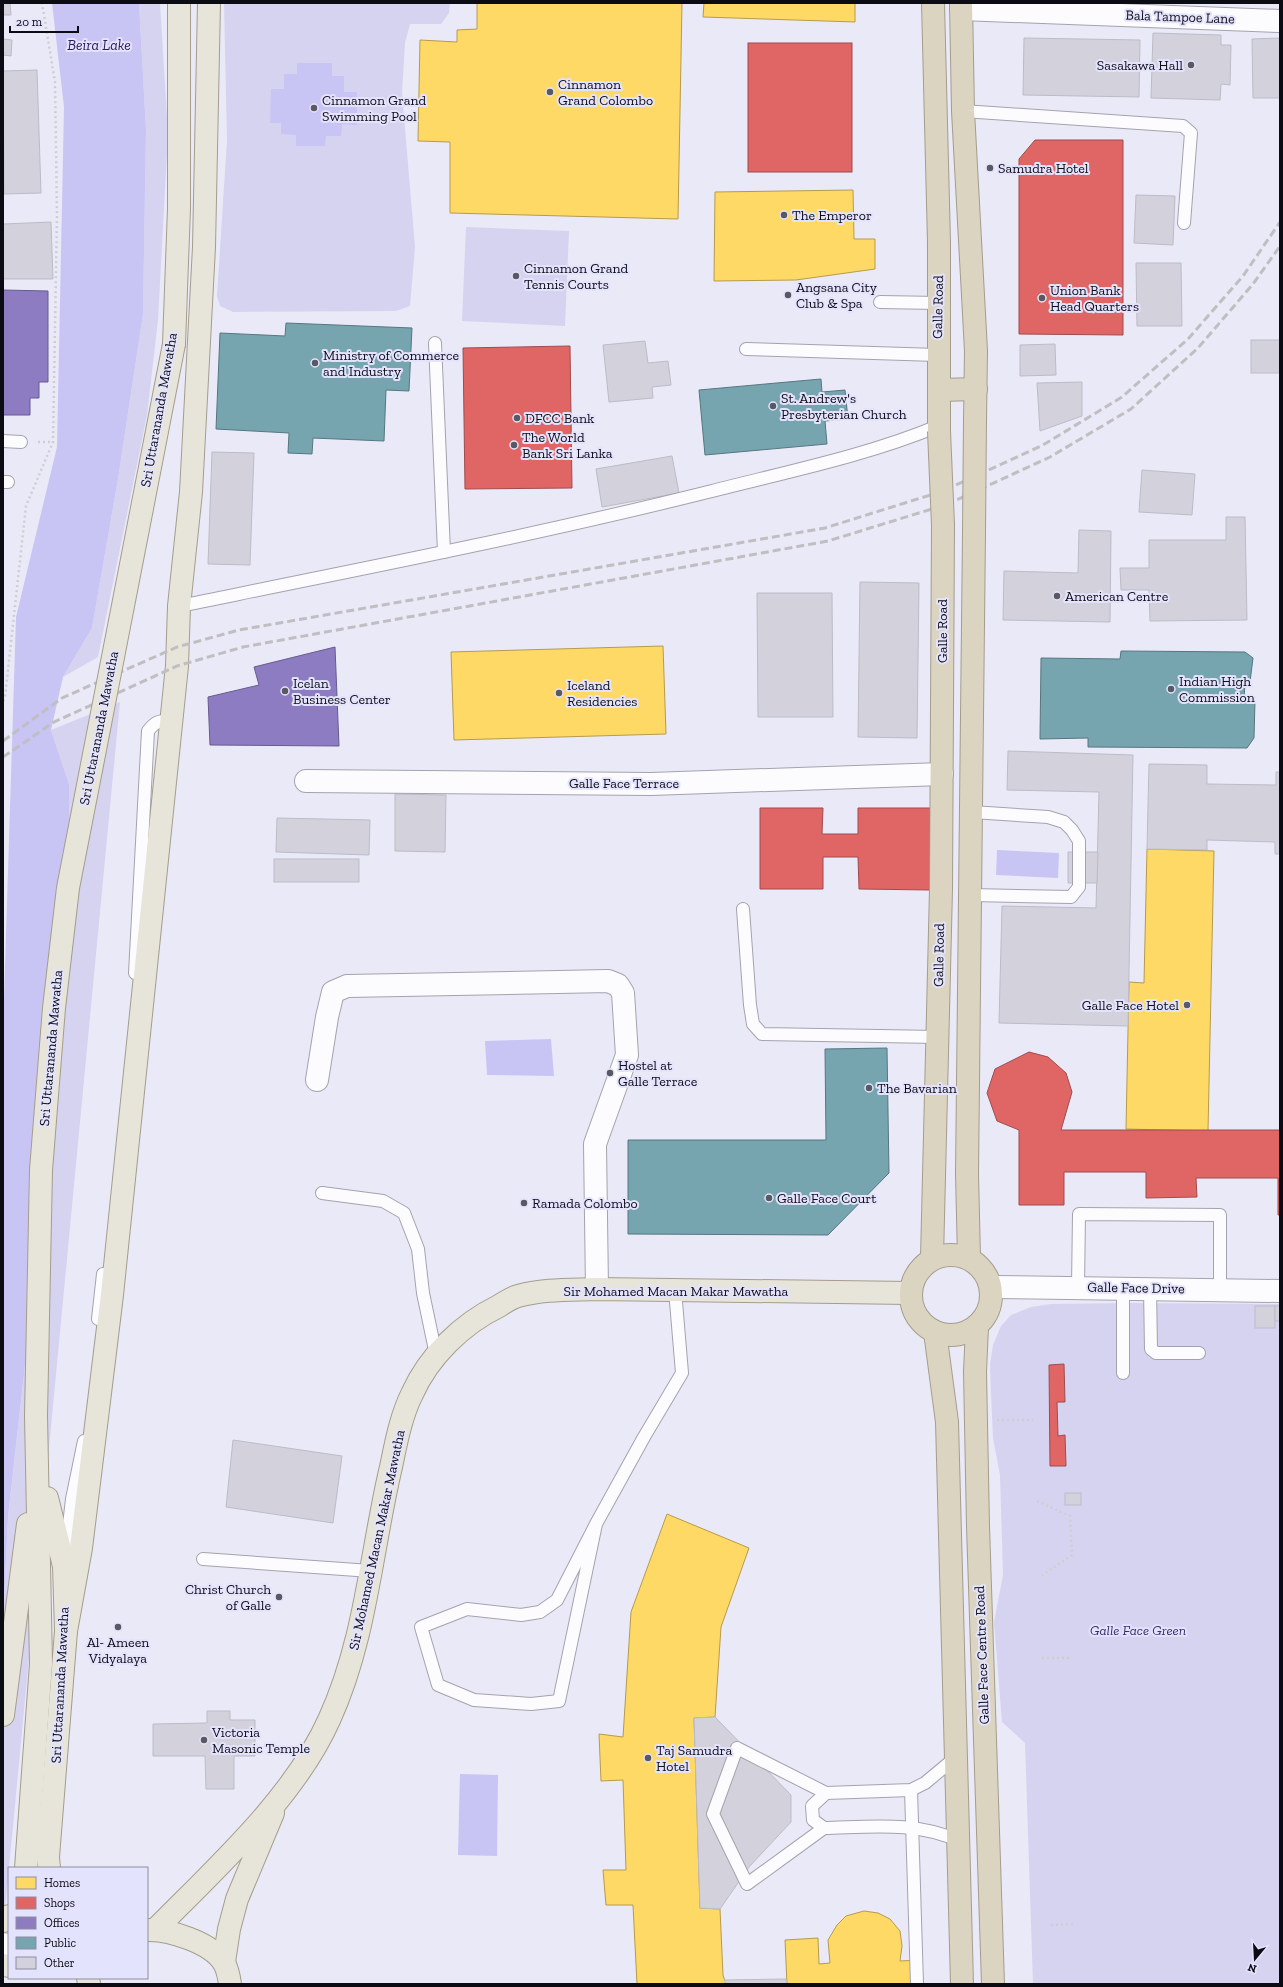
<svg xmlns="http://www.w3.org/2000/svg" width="1283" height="1987" viewBox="0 0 1283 1987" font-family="'Zilla Slab',serif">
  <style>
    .green { fill: #d5d3f0 }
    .water { fill: #c8c5f5 }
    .homes { fill: #ffd966; stroke: #b69b4d }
    .shops { fill: #e06666; stroke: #a04b4d }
    .offices { fill: #8e7cc3; stroke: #675a8e }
    .public { fill: #76a5af; stroke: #567780 }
    .building { fill: #d2d1dc; stroke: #bcbcc7 }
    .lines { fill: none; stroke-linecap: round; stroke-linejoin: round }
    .lane-casing { stroke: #a4a3ad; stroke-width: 14 }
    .street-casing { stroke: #a4a3ad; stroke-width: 24 }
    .secondary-casing { stroke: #a4a3ad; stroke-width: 24 }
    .primary-casing { stroke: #a49d8d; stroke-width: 24 }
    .highway-casing { stroke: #a49d8d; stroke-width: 24 }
    .path { stroke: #ceced2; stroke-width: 2.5; stroke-dasharray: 2 3; stroke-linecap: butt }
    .lane { stroke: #fcfcfe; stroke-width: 12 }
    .street { stroke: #fcfcfe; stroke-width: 22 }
    .secondary { stroke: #fcfcfe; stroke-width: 22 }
    .primary { stroke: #e7e4d9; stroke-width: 22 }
    .highway { stroke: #dad4c1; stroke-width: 22 }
    .rail { stroke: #bfbec1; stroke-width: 3; stroke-dasharray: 8 4; stroke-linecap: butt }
    .primary-bridge-casing { stroke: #a49d8d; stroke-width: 24; stroke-linecap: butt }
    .highway-bridge-casing { stroke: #a49d8d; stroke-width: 24; stroke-linecap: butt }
    .primary-bridge { stroke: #e7e4d9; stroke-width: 22 }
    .highway-bridge { stroke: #dad4c1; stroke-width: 22 }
    .poi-dot { fill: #595963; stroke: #e4e3fd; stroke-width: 1.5 }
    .labels { text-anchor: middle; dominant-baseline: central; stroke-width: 4; stroke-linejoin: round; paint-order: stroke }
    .street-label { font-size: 14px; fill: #0b0b13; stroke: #e4e3fd }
    .poi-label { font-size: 14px; fill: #0b0b13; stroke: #e4e3fd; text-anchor: start }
    .park-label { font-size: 14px; font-style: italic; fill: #392c73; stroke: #e4e3fd }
    .water-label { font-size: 15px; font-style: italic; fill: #2b1b61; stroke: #e4e3fd }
  </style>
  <rect width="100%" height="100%" fill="#eae9f7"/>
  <g class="green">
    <path d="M 139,3 L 160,3 L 168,134 L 158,320 L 147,415 L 98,657 L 63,677 L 92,628 L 118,479 L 143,314 L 146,130 Z"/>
    <path d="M 224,3 L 450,3 L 449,13 L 441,24 L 410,24 L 405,43 L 402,93 L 415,247 L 410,306 L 396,311 L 233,312 L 220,306 L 217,296 L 227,140 Z"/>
    <path d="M 466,227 L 569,231 L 565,326 L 462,321 Z"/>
    <path d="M 120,702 L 9,1868 L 3,1931 L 3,1627 L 8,1518 L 35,1276 L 52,1157 L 60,1077 L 66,1007 L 70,907 L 69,784 L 51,730 Z"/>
    <path d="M 1134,1303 L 1280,1304 L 1280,1984 L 1033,1984 L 1025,1743 L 1002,1722 L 994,1622 L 1003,1575 L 1000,1475 L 993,1438 L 991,1394 L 990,1364 L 993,1345 L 1001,1326 L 1011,1315 L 1031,1307 L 1051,1304 Z"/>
  </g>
  <g class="water">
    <path d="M 52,3 L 139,3 L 146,130 L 143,314 L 118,479 L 92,628 L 63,677 L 51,730 L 69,784 L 70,907 L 66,1007 L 52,1157 L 35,1276 L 8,1517 L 3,1627 L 3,1030 L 16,617 L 57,447 L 64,107 Z"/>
    <path d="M 297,63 L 332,63 L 332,76 L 344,76 L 344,92 L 357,92 L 357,125 L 342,124 L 341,136 L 326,136 L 325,146 L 296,146 L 296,135 L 281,134 L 281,123 L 270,123 L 271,89 L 284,89 L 284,74 L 297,74 Z"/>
    <path d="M 997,850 L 1059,853 L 1058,878 L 996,875 Z"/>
    <path d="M 551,1039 L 554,1076 L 487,1075 L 485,1041 Z"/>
    <path d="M 460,1774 L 498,1775 L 497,1856 L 458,1855 Z"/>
  </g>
  <g class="homes">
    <path d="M 477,3 L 682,3 L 678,219 L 450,213 L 450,142 L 418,141 L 420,40 L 457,42 L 457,30 L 477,29 Z"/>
    <path d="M 704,3 L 855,3 L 855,22 L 703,17 Z"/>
    <path d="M 853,190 L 854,239 L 875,239 L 875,269 L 796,280 L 714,281 L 715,192 Z"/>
    <path d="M 663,646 L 666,734 L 454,740 L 451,652 Z"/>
    <path d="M 1147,849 L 1214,851 L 1208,1131 L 1126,1129 L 1129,982 L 1144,983 Z"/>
    <path d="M 667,1514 L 749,1548 L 721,1627 L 715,1717 L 694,1718 L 700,1908 L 720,1909 L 723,1975 L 726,1984 L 637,1984 L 633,1905 L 606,1905 L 603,1870 L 626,1870 L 623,1780 L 601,1781 L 599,1734 L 623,1737 L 631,1612 Z"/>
    <path d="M 864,1911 L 878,1913 L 890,1919 L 900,1931 L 902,1946 L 900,1961 L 921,1960 L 922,1984 L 787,1984 L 785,1940 L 818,1938 L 819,1964 L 830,1963 L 828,1940 L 837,1925 L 846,1916 Z"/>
  </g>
  <g class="shops">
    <rect x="748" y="43" width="104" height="129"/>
    <path d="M 1035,140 L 1123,140 L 1123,335 L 1019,334 L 1019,159 Z"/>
    <path d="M 570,346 L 572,488 L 465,489 L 463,348 Z"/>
    <path d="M 760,808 L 823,808 L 822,834 L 858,834 L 858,808 L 930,808 L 930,890 L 859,889 L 858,857 L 823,857 L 823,889 L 760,889 Z"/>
    <path d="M 1029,1052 L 1048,1057 L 1066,1073 L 1072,1092 L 1061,1130 L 1280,1130 L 1280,1215 L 1278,1215 L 1278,1178 L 1196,1178 L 1197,1197 L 1146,1198 L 1146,1172 L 1064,1172 L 1064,1205 L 1019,1205 L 1019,1130 L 997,1121 L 987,1093 L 995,1069 Z"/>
    <path d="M 1064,1364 L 1065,1402 L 1057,1402 L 1058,1436 L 1065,1435 L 1066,1466 L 1050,1466 L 1049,1365 Z"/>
  </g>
  <g class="offices">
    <path d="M 3,290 L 48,291 L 48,382 L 39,382 L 39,398 L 30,398 L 30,415 L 3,415 Z"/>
    <path d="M 335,647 L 339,746 L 210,745 L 208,697 L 259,685 L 254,667 Z"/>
  </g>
  <g class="public">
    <path d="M 286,323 L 412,328 L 409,391 L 386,390 L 384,441 L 313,438 L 312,454 L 288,453 L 289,433 L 216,429 L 220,333 L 285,336 Z"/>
    <path d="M 821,379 L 822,392 L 845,390 L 848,419 L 825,421 L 827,444 L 705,455 L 699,390 Z"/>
    <path d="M 1121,651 L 1245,652 L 1253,658 L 1250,682 L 1245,682 L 1244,700 L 1255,700 L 1254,738 L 1247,748 L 1088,747 L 1088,738 L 1040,739 L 1041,658 L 1120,659 Z"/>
    <path d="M 887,1048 L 889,1173 L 828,1235 L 628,1234 L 628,1140 L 826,1140 L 825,1049 Z"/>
  </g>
  <g class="building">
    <path d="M 3,3 L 10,3 L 11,15 L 3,15 Z"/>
    <path d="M 1153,33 L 1221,35 L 1221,45 L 1231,45 L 1230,85 L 1221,84 L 1220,100 L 1151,98 Z"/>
    <path d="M 1024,38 L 1140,40 L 1139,97 L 1023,95 Z"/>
    <path d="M 1280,38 L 1280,98 L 1253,98 L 1252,39 Z"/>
    <path d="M 3,39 L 12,40 L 11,56 L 3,55 Z"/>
    <path d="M 37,70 L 41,193 L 4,194 L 3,71 Z"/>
    <path d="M 1136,195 L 1175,196 L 1173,245 L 1134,243 Z"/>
    <path d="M 51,222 L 53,279 L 3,279 L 3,224 Z"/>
    <path d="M 1136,263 L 1181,263 L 1182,326 L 1137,326 Z"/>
    <rect x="1251" y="340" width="29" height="33"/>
    <path d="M 645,341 L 648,363 L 668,361 L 671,385 L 652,387 L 653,398 L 609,402 L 603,345 Z"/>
    <path d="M 1055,344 L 1056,375 L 1020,376 L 1020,345 Z"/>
    <path d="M 1082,382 L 1082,416 L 1040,431 L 1037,383 Z"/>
    <path d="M 212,452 L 254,453 L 250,565 L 208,564 Z"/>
    <path d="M 672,456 L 679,493 L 602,507 L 596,469 Z"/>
    <path d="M 1142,470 L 1195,474 L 1192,515 L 1139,512 Z"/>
    <path d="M 1226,517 L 1245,517 L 1247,620 L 1150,621 L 1149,590 L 1121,590 L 1120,568 L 1149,568 L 1149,540 L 1226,540 Z"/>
    <path d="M 1079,530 L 1111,531 L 1110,622 L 1003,620 L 1004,571 L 1078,573 Z"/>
    <path d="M 860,582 L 919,583 L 917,738 L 858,737 Z"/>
    <path d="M 757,593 L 832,593 L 833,717 L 758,717 Z"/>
    <path d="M 1008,751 L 1133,755 L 1128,1026 L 999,1023 L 1002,906 L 1096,908 L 1099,792 L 1007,790 Z"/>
    <path d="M 1149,764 L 1207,765 L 1207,784 L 1276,785 L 1276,772 L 1280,772 L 1280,854 L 1275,854 L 1275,842 L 1207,840 L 1207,850 L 1147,849 Z"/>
    <path d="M 395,794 L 446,795 L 445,852 L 395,851 Z"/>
    <path d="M 277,818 L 370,820 L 369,855 L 276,852 Z"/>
    <path d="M 1068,852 L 1098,852 L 1097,883 L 1068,883 Z"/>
    <rect x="274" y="859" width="85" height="23"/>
    <rect x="1255" y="1306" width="20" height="22"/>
    <rect x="1275" y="1306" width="5" height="15"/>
    <path d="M 233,1440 L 342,1456 L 333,1523 L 226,1507 Z"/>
    <rect x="1065" y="1493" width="16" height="12"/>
    <path d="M 207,1711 L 230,1711 L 230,1720 L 255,1720 L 255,1756 L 234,1756 L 234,1789 L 206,1789 L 205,1756 L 153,1756 L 153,1724 L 207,1723 Z"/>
    <path d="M 715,1717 L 791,1795 L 791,1822 L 749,1867 L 720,1909 L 700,1908 L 694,1718 Z"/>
    <path d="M 786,1979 L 787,1984 L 726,1984 L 724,1980 Z"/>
  </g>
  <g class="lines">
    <g class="lane-casing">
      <g id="lane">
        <path d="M 963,111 L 1183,126 L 1191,133 L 1184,223"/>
        <path d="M 880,302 L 938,303"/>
        <path d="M 435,343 L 444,552"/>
        <path d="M 746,349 L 937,355"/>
        <path d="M 3,441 L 21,442"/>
        <path d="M 3,482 L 8,482"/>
        <path d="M 179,606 C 357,570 536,535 712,491 C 786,472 869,455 938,426"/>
        <path d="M 972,895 L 1071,897 L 1079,887 L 1079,841 L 1072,830 L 1064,822 L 1048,817 L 972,812"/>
        <path d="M 743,909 L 750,1005 L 753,1024 L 762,1034 L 937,1037"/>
        <path d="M 135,973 L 148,731 C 155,722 159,720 170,722"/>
        <path d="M 322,1193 L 383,1201 L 404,1213 L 418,1249 L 423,1293 L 436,1355"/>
        <path d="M 1078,1287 L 1079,1214 L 1220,1215 L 1220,1289"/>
        <path d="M 1150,1288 L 1151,1349 L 1156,1353 L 1199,1353"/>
        <path d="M 98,1319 L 103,1274"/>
        <path d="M 1123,1373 L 1123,1288"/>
        <path d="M 596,1524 L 557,1600 L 540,1612 L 521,1615 L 467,1609 L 421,1627 L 438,1685 L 474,1700 L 531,1704 L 559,1701 L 596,1524 L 644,1437 L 682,1373 L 675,1290"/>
        <path d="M 66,1551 L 72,1499 L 84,1441"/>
        <path d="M 203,1559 L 371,1571"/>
        <path d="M 911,1790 L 917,1984"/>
        <path d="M 826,1793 L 812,1806 L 813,1820 L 824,1828 C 870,1827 917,1821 959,1841"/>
        <path d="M 824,1828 L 747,1884 L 713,1814 L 737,1748 L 826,1793 L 911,1790 L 925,1783 L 955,1758"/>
      </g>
    </g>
    <g class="street-casing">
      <g id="street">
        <path d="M 961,9 L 1280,21"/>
        <path d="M 306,781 L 651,784 L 942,774"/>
        <path d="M 317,1080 L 327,1017 L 333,992 L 347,986 L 608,981 L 618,985 L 623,993 L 627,1055 L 595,1144 L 597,1289"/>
      </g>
    </g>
    <g class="secondary-casing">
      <g id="secondary">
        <path d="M 991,1287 L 1280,1291"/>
        <path d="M 3,1944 L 9,1945"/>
      </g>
    </g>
    <g class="primary-casing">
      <g id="primary">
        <path d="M 174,344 L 179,208 L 179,3"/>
        <path d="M 47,1498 L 64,1566 L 66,1631 L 48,1857 L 49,1868"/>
        <path d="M 66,1631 L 81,1548 L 112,1295 L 177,666 L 179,606 L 191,492 L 204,247 L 209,3"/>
        <path d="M 3,1715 L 28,1524"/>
        <path d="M 26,1868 L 41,1664 L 36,1416"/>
        <path d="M 3,1921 L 9,1916"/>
        <path d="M 147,1930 C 169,1929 212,1943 224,1963 C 228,1970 229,1977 230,1984"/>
        <path d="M 155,1930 C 215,1869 294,1798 329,1720 C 366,1640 371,1551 391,1467 C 396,1443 401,1416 412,1394 C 429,1356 462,1324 499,1306 C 505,1302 511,1298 518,1296 C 543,1289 571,1290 597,1289 L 910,1293"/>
        <path d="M 224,1962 L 229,1929 L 237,1899 L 273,1813"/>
        <path d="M 3,1965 L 9,1966"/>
        <path d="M 88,1978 L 89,1984"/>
      </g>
    </g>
    <g class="highway-casing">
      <g id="highway">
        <path d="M 933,3 L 939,243 L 939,431"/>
        <path d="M 961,3 L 963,111 L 976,351 L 975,421"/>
        <path d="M 940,390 L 976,389"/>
        <circle cx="951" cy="1295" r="40"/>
        <path d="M 932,1258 L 941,889 L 943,525"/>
        <path d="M 969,1258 L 967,1174 L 974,532"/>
        <path d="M 977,1327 L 975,1372 L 978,1526 L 993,1984"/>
        <path d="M 935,1332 L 947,1422 L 962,1984"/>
      </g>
    </g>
    <g class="path">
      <path d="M 38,442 L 53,442"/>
      <path d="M 3,701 L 5,697 L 26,506 L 53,442 L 57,215 L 55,82 L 42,3"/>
      <path d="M 997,1420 L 1033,1420"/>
      <path d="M 1037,1501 L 1070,1516 L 1072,1555 L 1040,1577"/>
      <path d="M 1042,1658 L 1072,1658"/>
      <path d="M 1051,1925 L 1073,1924"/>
    </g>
    <use href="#lane" class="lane"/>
    <use href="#street" class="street"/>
    <use href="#secondary" class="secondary"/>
    <use href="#primary" class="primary"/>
    <use href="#highway" class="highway"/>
    <g class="rail">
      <path d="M 3,741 L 62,698 L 177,647 L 239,630 L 825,528 L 943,491 L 1043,445 L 1122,397 L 1188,339 L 1243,276 L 1280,222"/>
      <path d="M 3,757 L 54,722 L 177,666 L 243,647 L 828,541 L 948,504 L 1050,457 L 1131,409 L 1198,348 L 1253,284 L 1280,246"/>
    </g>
    <g class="primary-bridge-casing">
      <path id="primary-bridge" d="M 36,1416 L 41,1170 L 54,1008 L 68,888 L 174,344"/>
    </g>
    <g class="highway-bridge-casing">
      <g id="highway-bridge">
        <path d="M 939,431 L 943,525"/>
        <path d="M 974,532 L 975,421"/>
      </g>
    </g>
    <use href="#primary-bridge" class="primary-bridge"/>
    <use href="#highway-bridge" class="highway-bridge"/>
  </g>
  <g class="poi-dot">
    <circle cx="1191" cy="65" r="4"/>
    <circle cx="550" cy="92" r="4"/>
    <circle cx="314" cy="108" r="4"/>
    <circle cx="990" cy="168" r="4"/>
    <circle cx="784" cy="215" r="4"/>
    <circle cx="516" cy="276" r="4"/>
    <circle cx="788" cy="295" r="4"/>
    <circle cx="1042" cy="298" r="4"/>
    <circle cx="315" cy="363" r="4"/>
    <circle cx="773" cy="406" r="4"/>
    <circle cx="517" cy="418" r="4"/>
    <circle cx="514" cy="445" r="4"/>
    <circle cx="1057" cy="596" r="4"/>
    <circle cx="1171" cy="689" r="4"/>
    <circle cx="285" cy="691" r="4"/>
    <circle cx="559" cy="693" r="4"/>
    <circle cx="1187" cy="1005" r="4"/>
    <circle cx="610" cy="1073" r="4"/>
    <circle cx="869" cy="1088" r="4"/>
    <circle cx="769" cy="1198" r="4"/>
    <circle cx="524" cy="1203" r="4"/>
    <circle cx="279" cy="1597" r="4"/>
    <circle cx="118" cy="1627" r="4"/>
    <circle cx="204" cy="1740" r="4"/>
    <circle cx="648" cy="1758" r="4"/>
  </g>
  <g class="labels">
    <g class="street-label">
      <text transform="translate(1180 17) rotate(2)">Bala Tampoe Lane</text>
      <text transform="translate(938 307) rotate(-89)">Galle Road</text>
      <text transform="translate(159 410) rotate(-80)">Sri Uttarananda Mawatha</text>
      <text transform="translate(942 631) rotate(-90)">Galle Road</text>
      <text transform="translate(99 728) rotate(-79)">Sri Uttarananda Mawatha</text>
      <text x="624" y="783">Galle Face Terrace</text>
      <text transform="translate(939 955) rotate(-89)">Galle Road</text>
      <text transform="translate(51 1048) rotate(-85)">Sri Uttarananda Mawatha</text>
      <text transform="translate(1136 1288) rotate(1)">Galle Face Drive</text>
      <text x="676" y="1291">Sir Mohamed Macan Makar Mawatha</text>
      <text transform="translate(377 1540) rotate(-78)">Sir Mohamed Macan Makar Mawatha</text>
      <text transform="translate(982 1655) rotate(-92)">Galle Face Centre Road</text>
      <text transform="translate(60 1685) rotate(-87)">Sri Uttarananda Mawatha</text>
    </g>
    <g class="poi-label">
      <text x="1183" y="65" text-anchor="end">Sasakawa Hall</text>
      <text x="558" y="84">Cinnamon<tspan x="558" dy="16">Grand Colombo</tspan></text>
      <text x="322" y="100">Cinnamon Grand<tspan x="322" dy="16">Swimming Pool</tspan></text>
      <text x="998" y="168">Samudra Hotel</text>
      <text x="792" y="215">The Emperor</text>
      <text x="524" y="268">Cinnamon Grand<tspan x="524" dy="16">Tennis Courts</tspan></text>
      <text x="796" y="287">Angsana City<tspan x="796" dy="16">Club &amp; Spa</tspan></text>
      <text x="1050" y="290">Union Bank<tspan x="1050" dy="16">Head Quarters</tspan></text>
      <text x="323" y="355">Ministry of Commerce<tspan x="323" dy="16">and Industry</tspan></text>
      <text x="781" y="398">St. Andrew's<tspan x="781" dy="16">Presbyterian Church</tspan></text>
      <text x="525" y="418">DFCC Bank</text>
      <text x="522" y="437">The World<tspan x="522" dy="16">Bank Sri Lanka</tspan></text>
      <text x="1065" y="596">American Centre</text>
      <text x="1179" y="681">Indian High<tspan x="1179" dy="16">Commission</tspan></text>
      <text x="293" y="683">Icelan<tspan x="293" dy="16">Business Center</tspan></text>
      <text x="567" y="685">Iceland<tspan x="567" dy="16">Residencies</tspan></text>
      <text x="1179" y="1005" text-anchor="end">Galle Face Hotel</text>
      <text x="618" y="1065">Hostel at<tspan x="618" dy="16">Galle Terrace</tspan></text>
      <text x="877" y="1088">The Bavarian</text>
      <text x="777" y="1198">Galle Face Court</text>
      <text x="532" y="1203">Ramada Colombo</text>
      <text x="271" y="1589" text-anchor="end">Christ Church<tspan x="271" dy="16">of Galle</tspan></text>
      <text x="118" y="1642" text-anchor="middle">Al- Ameen<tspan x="118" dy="16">Vidyalaya</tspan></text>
      <text x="212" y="1732">Victoria<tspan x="212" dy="16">Masonic Temple</tspan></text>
      <text x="656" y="1750">Taj Samudra<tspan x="656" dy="16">Hotel</tspan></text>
    </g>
    <g class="park-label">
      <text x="1138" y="1630">Galle Face Green</text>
    </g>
    <g class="water-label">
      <text x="99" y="45">Beira Lake</text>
    </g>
  </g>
  <rect width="1283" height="1987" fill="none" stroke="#0b0b13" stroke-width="8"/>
  <rect x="8" y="1867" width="140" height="112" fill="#e4e3fd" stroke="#8d8d9f"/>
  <rect x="16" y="1877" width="20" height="12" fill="#ffd966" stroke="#8d8d9f"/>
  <text x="44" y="1887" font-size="12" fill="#0b0b13">Homes</text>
  <rect x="16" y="1897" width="20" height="12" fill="#e06666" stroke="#8d8d9f"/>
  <text x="44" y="1907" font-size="12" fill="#0b0b13">Shops</text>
  <rect x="16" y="1917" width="20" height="12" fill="#8e7cc3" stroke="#8d8d9f"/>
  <text x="44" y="1927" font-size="12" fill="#0b0b13">Offices</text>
  <rect x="16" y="1937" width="20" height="12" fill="#76a5af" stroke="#8d8d9f"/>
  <text x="44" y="1947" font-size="12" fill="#0b0b13">Public</text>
  <rect x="16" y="1957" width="20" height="12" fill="#d2d1dc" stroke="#8d8d9f"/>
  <text x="44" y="1967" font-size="12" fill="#0b0b13">Other</text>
  <g transform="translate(1255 1959) rotate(198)" stroke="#e4e3fd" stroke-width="3" paint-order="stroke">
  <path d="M0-3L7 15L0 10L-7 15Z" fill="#0b0b13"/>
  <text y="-6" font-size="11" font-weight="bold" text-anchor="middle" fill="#0b0b13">N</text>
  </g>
  <path d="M10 26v6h68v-6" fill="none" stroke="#0b0b13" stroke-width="2"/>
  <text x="16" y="26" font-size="12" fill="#0b0b13" stroke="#e4e3fd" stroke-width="3" paint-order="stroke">20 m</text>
</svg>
